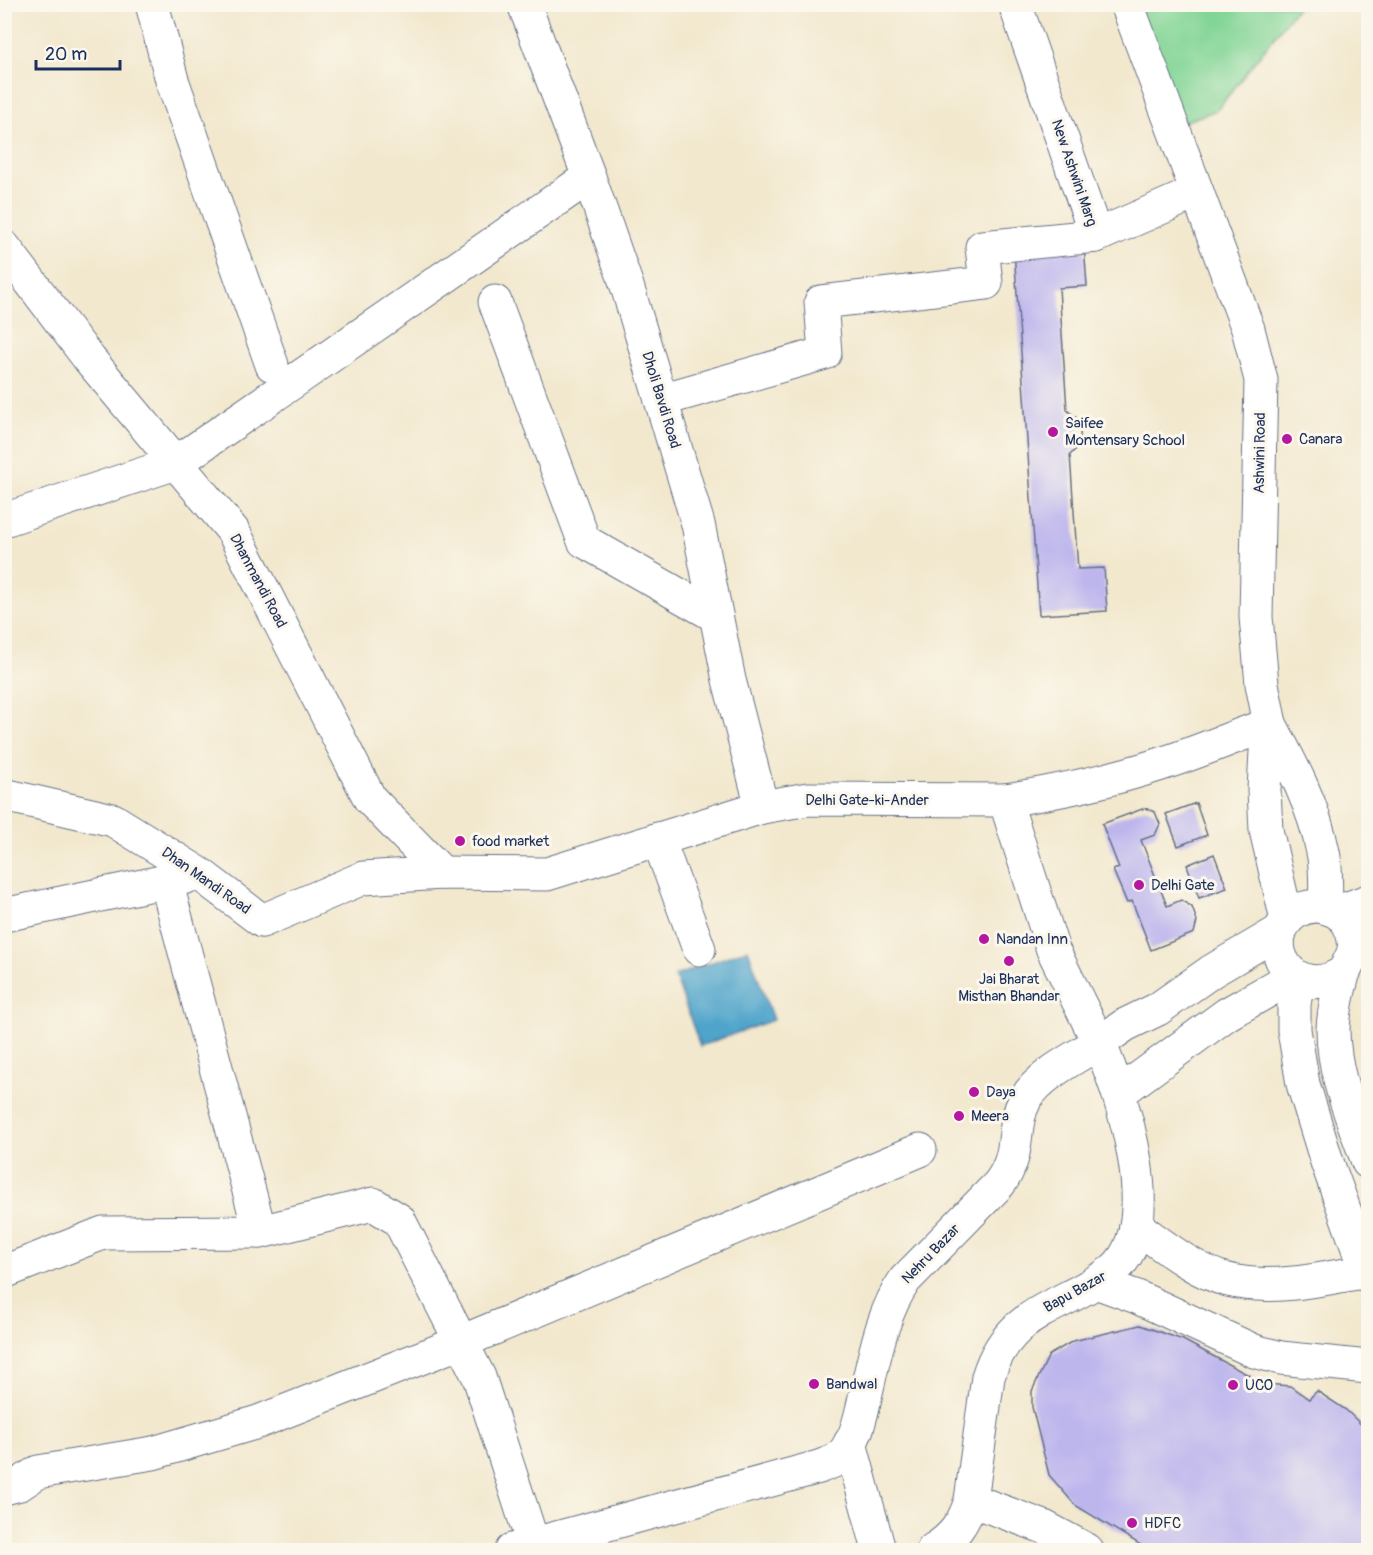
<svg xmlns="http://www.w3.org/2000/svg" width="1373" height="1555" viewBox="0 0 1373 1555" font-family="Pangolin,sans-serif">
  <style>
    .green { fill: #83d596; stroke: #4f827a; stroke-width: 1.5 }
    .water { fill: #4fa4cb; stroke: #356a94; stroke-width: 1.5 }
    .building { fill: #bdb6ed }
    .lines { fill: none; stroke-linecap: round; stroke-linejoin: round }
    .minor-casing { stroke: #667085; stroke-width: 35 }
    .major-casing { stroke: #667085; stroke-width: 35 }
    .highway-casing { stroke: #667085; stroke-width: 35 }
    .minor { stroke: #fff; stroke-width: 33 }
    .major { stroke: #fff; stroke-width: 33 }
    .highway { stroke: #fff; stroke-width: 33 }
    .poi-dot { fill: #b5179e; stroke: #fbf7ec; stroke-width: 2 }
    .labels { text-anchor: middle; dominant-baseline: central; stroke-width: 6; stroke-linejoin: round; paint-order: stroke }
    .street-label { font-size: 15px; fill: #1b2f5e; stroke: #fbf7ec }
    .poi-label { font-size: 15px; fill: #1b2f5e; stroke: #fbf7ec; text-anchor: start }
  </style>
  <rect width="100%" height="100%" fill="#fbf7ec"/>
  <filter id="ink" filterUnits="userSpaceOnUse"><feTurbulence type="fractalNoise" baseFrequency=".0167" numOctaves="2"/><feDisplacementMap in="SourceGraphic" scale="12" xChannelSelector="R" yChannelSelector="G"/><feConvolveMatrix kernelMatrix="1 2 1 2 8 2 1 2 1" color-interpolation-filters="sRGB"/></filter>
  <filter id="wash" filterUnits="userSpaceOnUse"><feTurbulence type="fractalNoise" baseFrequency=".008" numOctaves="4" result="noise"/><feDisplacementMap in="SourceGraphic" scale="24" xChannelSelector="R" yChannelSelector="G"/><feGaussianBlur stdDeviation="1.35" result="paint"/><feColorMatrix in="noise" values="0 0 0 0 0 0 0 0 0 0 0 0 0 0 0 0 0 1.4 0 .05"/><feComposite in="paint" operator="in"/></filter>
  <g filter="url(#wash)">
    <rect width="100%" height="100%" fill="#f2e8ce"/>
    <path class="green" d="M 1130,5 L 1299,5 L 1217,110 L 1172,126 Z"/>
    <path class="water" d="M 748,949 L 773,1020 L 700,1046 L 675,976 Z"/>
    <g id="blocks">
      <g class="building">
        <path d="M 1084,245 L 1087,286 L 1059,288 L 1067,410 L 1079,420 L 1081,444 L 1070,455 L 1078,569 L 1104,568 L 1107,611 L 1039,615 L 1014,250 Z"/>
        <path d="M 1196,803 L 1207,835 L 1178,846 L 1166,814 Z"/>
        <path d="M 1145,808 L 1155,812 L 1160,824 L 1155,835 L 1141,840 L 1167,906 L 1181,900 L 1192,907 L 1197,921 L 1194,933 L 1151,950 L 1132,901 L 1127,903 L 1113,870 L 1119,868 L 1102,824 Z"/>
        <path d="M 1214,854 L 1227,888 L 1199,898 L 1187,865 Z"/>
        <path d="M 1140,1325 L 1183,1340 L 1265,1384 L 1290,1386 L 1309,1399 L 1317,1391 L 1346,1410 L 1368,1431 L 1368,1550 L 1149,1550 L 1075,1505 L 1049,1475 L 1032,1407 L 1032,1391 L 1049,1355 L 1073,1341 Z"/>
      </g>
    </g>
  </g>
  <g filter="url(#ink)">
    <use href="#blocks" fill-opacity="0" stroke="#667085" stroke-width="1.5"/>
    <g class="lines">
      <g class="minor-casing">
        <g id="minor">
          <path d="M 152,4 L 172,80 L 272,365"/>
          <path d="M 524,4 L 589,177 L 627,286 L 698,524 L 729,680 L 762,807"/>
          <path d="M 1015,4 L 1096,236 L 1197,192"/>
          <path d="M 4,247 L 90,360 L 233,531 L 370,799 L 442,873"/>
          <path d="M 495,302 L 584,541 L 716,616"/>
          <path d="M 661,400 L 825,353 L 821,302 L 986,283 L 982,247 L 1096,236"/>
          <path d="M 4,520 L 176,463 L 589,177"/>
          <path d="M 4,795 L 113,820 L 200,874 L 262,921 L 363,878 L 442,873 L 547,874 L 762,807 L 808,799 L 1005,800 L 1053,950 L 1099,1043 C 1076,1057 1038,1076 1025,1100 C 1010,1128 1022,1154 999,1184 L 905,1280 C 884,1310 876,1349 868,1384 C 862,1408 859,1439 840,1457 C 835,1462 825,1464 819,1467 L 512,1550"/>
          <path d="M 1005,800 C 1057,792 1108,781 1158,765 C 1196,753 1233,737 1270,724"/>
          <path d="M 658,839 L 699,949"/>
          <path d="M 4,915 L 186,877"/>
          <path d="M 1136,1226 C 1162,1245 1196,1272 1228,1280 C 1273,1291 1322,1279 1367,1271"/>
          <path d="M 260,1232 L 373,1204 L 399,1220 L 479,1377 L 535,1550"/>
          <path d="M 4,1272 L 103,1233 L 260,1232 L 166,881"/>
          <path d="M 1096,1282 L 1137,1297 L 1254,1351 L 1281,1358 L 1368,1367"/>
          <path d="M 850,1443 L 879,1550"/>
          <path d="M 4,1488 L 20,1484 L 38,1472 L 153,1453 L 258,1422 L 461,1342 L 920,1150"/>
          <path d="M 971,1500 L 1044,1527 L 1087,1550"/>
        </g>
      </g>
      <g class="major-casing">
        <g id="major">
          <path d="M 1127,4 L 1248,329 L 1261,380 L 1256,617 L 1262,684 L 1270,724 L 1266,751 L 1264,790 L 1266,830 L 1287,920"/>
          <path d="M 1270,724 C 1292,765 1314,806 1323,852 C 1327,869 1325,890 1326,908"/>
          <path d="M 1119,1093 L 1227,1014 L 1294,976"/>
          <path d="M 933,1550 C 953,1538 964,1523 971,1500 L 988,1377 C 1009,1308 1063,1309 1112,1271 C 1167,1228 1122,1094 1099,1043 L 1125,1025 L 1158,1009 L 1212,971 L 1280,931"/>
        </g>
      </g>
      <g class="highway-casing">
        <g id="highway">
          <path d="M 1337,912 L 1368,901"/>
          <path d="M 1344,972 C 1291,1007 1255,938 1296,912 C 1317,899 1345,909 1352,932 C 1359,953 1349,958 1343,975 C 1338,992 1334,1011 1333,1029 C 1333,1076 1353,1119 1368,1162"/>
          <path d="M 1298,978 L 1294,1005 L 1294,1030 L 1303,1084 L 1327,1162 L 1368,1276"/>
        </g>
      </g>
      <use href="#minor" class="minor"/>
      <use href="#major" class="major"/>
      <use href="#highway" class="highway"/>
    </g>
  </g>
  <g class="poi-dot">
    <circle cx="1053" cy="432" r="6"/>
    <circle cx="1287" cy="439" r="6"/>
    <circle cx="460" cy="841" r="6"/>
    <circle cx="1139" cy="885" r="6"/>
    <circle cx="984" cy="939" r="6"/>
    <circle cx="1009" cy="961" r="6"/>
    <circle cx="974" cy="1092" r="6"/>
    <circle cx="959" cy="1116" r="6"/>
    <circle cx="814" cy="1384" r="6"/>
    <circle cx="1233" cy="1385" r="6"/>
    <circle cx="1132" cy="1523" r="6"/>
  </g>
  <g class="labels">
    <g class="street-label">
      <text transform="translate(1074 173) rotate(71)">New Ashwini Marg</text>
      <text transform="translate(661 400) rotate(73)">Dholi Bavdi Road</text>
      <text transform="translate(1260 453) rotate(-89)">Ashwini Road</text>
      <text transform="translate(258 581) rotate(62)">Dhanmandi Road</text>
      <text x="867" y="800">Delhi Gate-ki-Ander</text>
      <text transform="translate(206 881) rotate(35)">Dhan Mandi Road</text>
      <text transform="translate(931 1254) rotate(-46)">Nehru Bazar</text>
      <text transform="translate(1075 1292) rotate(-29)">Bapu Bazar</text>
    </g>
    <g class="poi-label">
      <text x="1065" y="423">Saifee<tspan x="1065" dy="17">Montensary School</tspan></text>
      <text x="1299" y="439">Canara</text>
      <text x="472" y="841">food market</text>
      <text x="1151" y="885">Delhi Gate</text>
      <text x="996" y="939">Nandan Inn</text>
      <text x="1009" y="979" text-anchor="middle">Jai Bharat<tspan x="1009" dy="17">Misthan Bhandar</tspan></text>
      <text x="986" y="1092">Daya</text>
      <text x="971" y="1116">Meera</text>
      <text x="826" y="1384">Bandwal</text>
      <text x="1245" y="1385">UCO</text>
      <text x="1144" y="1523">HDFC</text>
    </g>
  </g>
  <rect width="1373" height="1555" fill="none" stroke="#fbf7ec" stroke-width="24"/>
  <path d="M36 60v9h84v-9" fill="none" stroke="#1b2f5e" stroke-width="3"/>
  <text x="45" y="60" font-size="18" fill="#1b2f5e" stroke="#fbf7ec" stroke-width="4.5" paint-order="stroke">20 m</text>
</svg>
